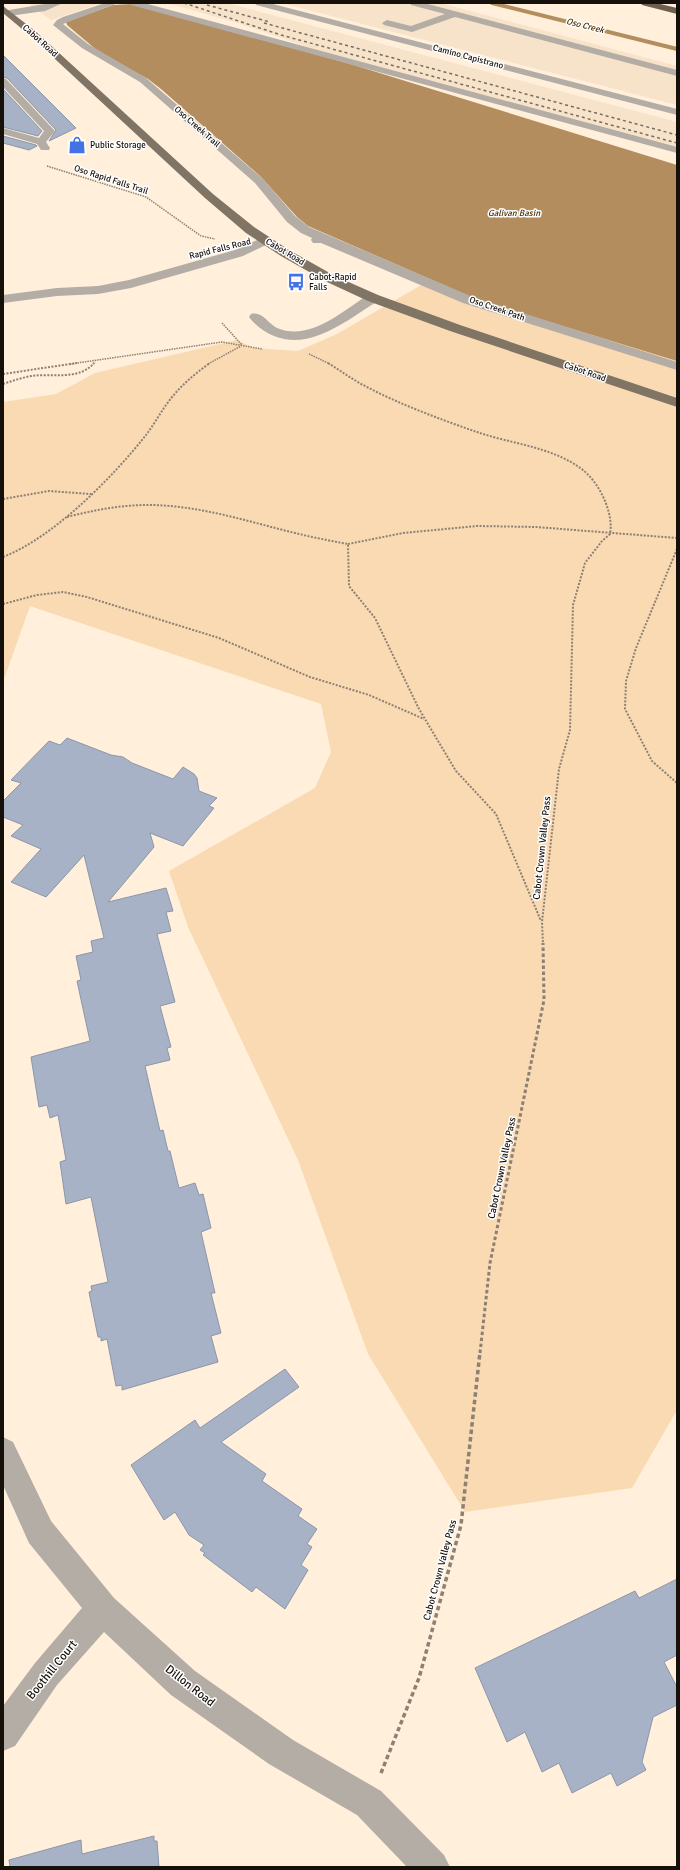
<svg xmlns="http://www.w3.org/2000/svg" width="680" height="1870" viewBox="0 0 680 1870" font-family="Signika,sans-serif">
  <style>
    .built { fill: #f7e3c9 }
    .green { fill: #fadab3 }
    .water { fill: #b38d5d }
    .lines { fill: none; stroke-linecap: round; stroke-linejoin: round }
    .stream { stroke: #b38d5d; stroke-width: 4 }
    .building { fill: #a7b2c6; stroke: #8c96aa }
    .path-far3 { stroke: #8c8173; stroke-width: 1.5; stroke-dasharray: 1.5 1; stroke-linecap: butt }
    .path-far2 { stroke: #8c8173; stroke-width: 2; stroke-dasharray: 2 1.5; stroke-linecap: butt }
    .path-far1 { stroke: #8c8173; stroke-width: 3; stroke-dasharray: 3.5 2.5; stroke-linecap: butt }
    .path { stroke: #8c8173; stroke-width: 3.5; stroke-dasharray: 4.5 3; stroke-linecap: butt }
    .minor { fill: #b4ada5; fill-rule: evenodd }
    .major { fill: #807465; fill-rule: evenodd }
    .highway { fill: #6e604f; fill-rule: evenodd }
    .rail { stroke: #776c61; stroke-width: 1.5; stroke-dasharray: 3 3; stroke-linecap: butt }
    .labels { text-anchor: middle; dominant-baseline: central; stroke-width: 3; stroke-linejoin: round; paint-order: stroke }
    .far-water-label { font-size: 9px; font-style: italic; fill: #4a2f05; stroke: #fff }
    .far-street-label { font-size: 9px; fill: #16100a; stroke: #fff }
    .far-poi-label { font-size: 9px; fill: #16100a; stroke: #fff; text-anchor: start }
    .street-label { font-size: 10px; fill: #16100a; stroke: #fff }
    .near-street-label { font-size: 12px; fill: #16100a; stroke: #fff }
  </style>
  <rect width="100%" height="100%" fill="#ffefdb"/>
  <g class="built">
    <path d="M 28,3 L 102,3 L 51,20 Z"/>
    <path d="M 166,3 L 227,3 L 677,122 L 677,153 L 311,48 L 238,23 Z"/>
    <path d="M 281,3 L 440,3 L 677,66 L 677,105 Z"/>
  </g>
  <path class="green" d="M 677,165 L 677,1410 L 632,1488 L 465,1512 L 368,1354 L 298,1160 L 188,927 L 169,871 L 315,788 L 331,752 L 321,704 L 30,606 L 3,682 L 3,402 L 56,394 L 95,373 L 237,340 L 254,348 L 298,351 L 337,334 L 447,270 Z"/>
  <path class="water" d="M 132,4 L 318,54 L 677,165 L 677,361 L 478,300 L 308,226 L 297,217 L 261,177 L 161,89 L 148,79 L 99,52 L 67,25 L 66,22 L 113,5 Z"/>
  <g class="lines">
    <path class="stream" d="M 492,3 L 677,49"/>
  </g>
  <g class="building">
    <path d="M 3,55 L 76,128 L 49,141 L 56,130 L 7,78 L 3,77 Z"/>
    <path d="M 3,89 L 42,131 L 38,136 L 3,127 Z"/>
    <path d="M 3,136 L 36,145 L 37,146 L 29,150 L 3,143 Z"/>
    <path d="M 67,738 L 111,755 L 123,757 L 132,763 L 173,779 L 183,767 L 194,774 L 197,778 L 199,791 L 217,798 L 209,806 L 214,808 L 183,846 L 150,833 L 154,847 L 108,902 L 166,888 L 173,911 L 166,912 L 171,931 L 157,934 L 175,1002 L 160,1006 L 171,1047 L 167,1048 L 170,1060 L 145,1066 L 160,1131 L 163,1130 L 168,1151 L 170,1151 L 179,1188 L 195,1183 L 199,1195 L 203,1194 L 211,1228 L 201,1232 L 215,1293 L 211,1293 L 221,1333 L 211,1336 L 218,1362 L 122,1390 L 122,1385 L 116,1386 L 107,1339 L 101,1341 L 101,1337 L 98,1337 L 89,1292 L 92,1291 L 91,1286 L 108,1282 L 91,1197 L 66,1204 L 60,1162 L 66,1160 L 58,1115 L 50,1118 L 47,1105 L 39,1107 L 31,1057 L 90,1041 L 77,981 L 81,980 L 76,956 L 93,952 L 91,941 L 104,938 L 84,855 L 46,897 L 11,882 L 41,849 L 11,836 L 23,825 L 3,817 L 3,801 L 21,783 L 11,780 L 49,741 L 60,745 Z"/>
    <path d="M 285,1369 L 299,1387 L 221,1442 L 266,1474 L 262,1481 L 302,1509 L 298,1516 L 317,1529 L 307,1544 L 312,1547 L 301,1565 L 308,1570 L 285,1609 L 256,1587 L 252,1592 L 203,1555 L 205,1553 L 200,1550 L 204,1545 L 189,1535 L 175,1512 L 164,1520 L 131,1465 L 195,1420 L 200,1428 Z"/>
    <path d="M 677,1579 L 677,1655 L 664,1662 L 677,1687 L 677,1705 L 653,1717 L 642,1762 L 646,1770 L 617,1786 L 611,1773 L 572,1793 L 559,1763 L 542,1772 L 525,1732 L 507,1742 L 475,1668 L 635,1591 L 639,1598 Z"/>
    <path d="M 154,1836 L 154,1841 L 157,1841 L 159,1867 L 10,1867 L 9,1860 L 81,1840 L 82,1854 Z"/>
  </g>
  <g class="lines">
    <g class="path-far3">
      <path d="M 47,166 L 146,197 L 201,236 L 215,239"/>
      <path d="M 222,323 L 242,345"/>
      <path d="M 309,354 L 330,364"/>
      <path d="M 70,364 L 222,342 L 262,349"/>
      <path d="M 93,364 L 95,362"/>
      <path d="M 208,364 L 241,346"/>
    </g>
    <g class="path-far2">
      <path d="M 328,363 C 341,371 353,380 367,387 C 399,404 442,420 477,432 C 511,444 555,447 584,471 C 600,484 614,514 610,534 L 602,541 L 585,563 L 573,605 L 570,730 L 559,769 L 542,922 L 543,944"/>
      <path d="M 3,374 L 77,363"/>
      <path d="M 3,384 C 12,381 21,378 31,376 C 51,373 79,381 94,363"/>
      <path d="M 3,499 L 49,491 L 91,494"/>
      <path d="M 67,517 C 94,510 121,505 148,505 C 193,505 237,518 279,529 C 302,535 325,540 348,544 L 349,586 L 375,618 L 419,709 L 456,771 L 496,814 L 541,921"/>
      <path d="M 348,544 L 403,533 L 477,526 L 536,527 L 677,538"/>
      <path d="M 677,549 L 636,648 L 626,681 L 625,709 L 652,761 L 677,783"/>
      <path d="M 3,557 C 54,537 112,478 146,435 C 153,426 159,415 166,405 C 178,388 193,375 210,363"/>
      <path d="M 3,604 L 37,595 L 63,592 L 87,597 L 219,638 L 310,677 L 369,695 L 424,719"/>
    </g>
    <path class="path-far1" d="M 480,1353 L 490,1263 L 544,1000 L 543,943"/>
    <path class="path" d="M 381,1773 L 419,1678 L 461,1525 L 480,1352"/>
    <g class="minor">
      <path d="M 51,3 L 63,3 L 45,11 L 9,16 L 5,13 L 9,10 Z"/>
      <path d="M 105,3 L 118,3 L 63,24 L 88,44 L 146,78 L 263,179 L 295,216 L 309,227 L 473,297 L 677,362 L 677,370 L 463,303 L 321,243 L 313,243 L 311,240 L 312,238 L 301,233 L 287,222 L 255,183 L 140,82 L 82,48 L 53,25 L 57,20 L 63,17 Z"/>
      <path d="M 130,3 L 144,3 L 677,147 L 677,153 L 131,5 Z"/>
      <path d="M 255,3 L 269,3 L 677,109 L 677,115 L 256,5 Z"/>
      <path d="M 410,3 L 424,3 L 677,70 L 677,76 L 455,17 L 412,32 L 384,25 L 382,23 L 387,20 L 411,26 L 445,14 L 411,5 Z"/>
      <path d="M 3,78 L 6,79 L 55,131 L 46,142 L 50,148 L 49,150 L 41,150 L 37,144 L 3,134 L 3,128 L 39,138 L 44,131 L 3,87 Z"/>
      <path d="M 266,236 L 272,240 L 270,243 L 243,256 L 131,288 L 98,294 L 57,296 L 3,303 L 3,295 L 57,288 L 98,286 L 129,280 L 235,250 Z"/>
      <path d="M 373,294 L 378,295 L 379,298 L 378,301 C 347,320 311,351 274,336 C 264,332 255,325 249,317 L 251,314 C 263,311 267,323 277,328 C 309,342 343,311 368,295 Z"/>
      <path d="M 3,1437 L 13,1442 L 51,1521 L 114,1598 L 195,1671 L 293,1740 L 381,1791 L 444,1855 L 450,1867 L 407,1867 L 357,1815 L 269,1764 L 171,1695 L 104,1632 L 57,1685 L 15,1746 L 3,1751 L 3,1706 L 35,1663 L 82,1608 L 29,1543 L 3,1485 Z"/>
    </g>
    <path class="major" d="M 3,6 L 34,30 L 213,194 L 254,227 L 289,250 L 335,276 L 378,295 L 460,325 L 677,398 L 677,407 L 450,331 L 368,301 L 327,282 L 281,256 L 246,233 L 205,198 L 28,34 L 3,13 Z"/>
    <path class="highway" d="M 641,3 L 656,3 L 677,8 L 677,14 L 642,5 Z"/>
    <g class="rail">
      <path d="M 184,3 L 281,35 L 677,143"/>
      <path d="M 207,5 L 270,22"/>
      <path d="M 264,23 L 677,135"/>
    </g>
  </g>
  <defs>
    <g id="shop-bare" transform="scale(1.38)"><path d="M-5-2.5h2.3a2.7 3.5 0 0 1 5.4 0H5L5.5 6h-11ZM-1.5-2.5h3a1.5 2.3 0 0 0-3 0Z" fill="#4272e3" stroke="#fff" stroke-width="2.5" paint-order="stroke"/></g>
    <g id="bus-bare" transform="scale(1.38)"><path d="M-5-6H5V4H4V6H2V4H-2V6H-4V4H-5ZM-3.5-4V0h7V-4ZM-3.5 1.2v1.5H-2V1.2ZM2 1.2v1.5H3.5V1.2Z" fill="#4272e3" stroke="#fff" stroke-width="2.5" paint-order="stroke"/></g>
  </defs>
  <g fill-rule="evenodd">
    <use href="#shop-bare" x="77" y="145"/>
    <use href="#bus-bare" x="296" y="282"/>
  </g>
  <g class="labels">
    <g class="far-water-label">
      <text transform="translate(585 26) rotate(14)">Oso Creek</text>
      <text x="514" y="213">Galivan Basin</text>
    </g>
    <g class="far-street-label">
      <text transform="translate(40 41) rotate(42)">Cabot Road</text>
      <text transform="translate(468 57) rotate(15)">Camino Capistrano</text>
      <text transform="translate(197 127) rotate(41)">Oso Creek Trail</text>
      <text transform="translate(111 180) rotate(18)">Oso Rapid Falls Trail</text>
      <text transform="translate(220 249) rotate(-14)">Rapid Falls Road</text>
      <text transform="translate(285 252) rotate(31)">Cabot Road</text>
      <text transform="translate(497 309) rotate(19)">Oso Creek Path</text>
      <text transform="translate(585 372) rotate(19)">Cabot Road</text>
    </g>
    <g class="far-poi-label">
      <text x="90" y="145">Public Storage</text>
      <text x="309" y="277">Cabot-Rapid<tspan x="309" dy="10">Falls</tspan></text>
    </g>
    <g class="street-label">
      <text transform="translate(542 848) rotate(-84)">Cabot Crown Valley Pass</text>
      <text transform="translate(502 1168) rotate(-78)">Cabot Crown Valley Pass</text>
      <text transform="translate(440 1570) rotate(-75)">Cabot Crown Valley Pass</text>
    </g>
    <g class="near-street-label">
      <text transform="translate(52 1670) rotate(-51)">Boothill Court</text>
      <text transform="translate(190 1686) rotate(38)">Dillon Road</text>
    </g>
  </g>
  <rect width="680" height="1870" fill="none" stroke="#16100a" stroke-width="8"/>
</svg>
